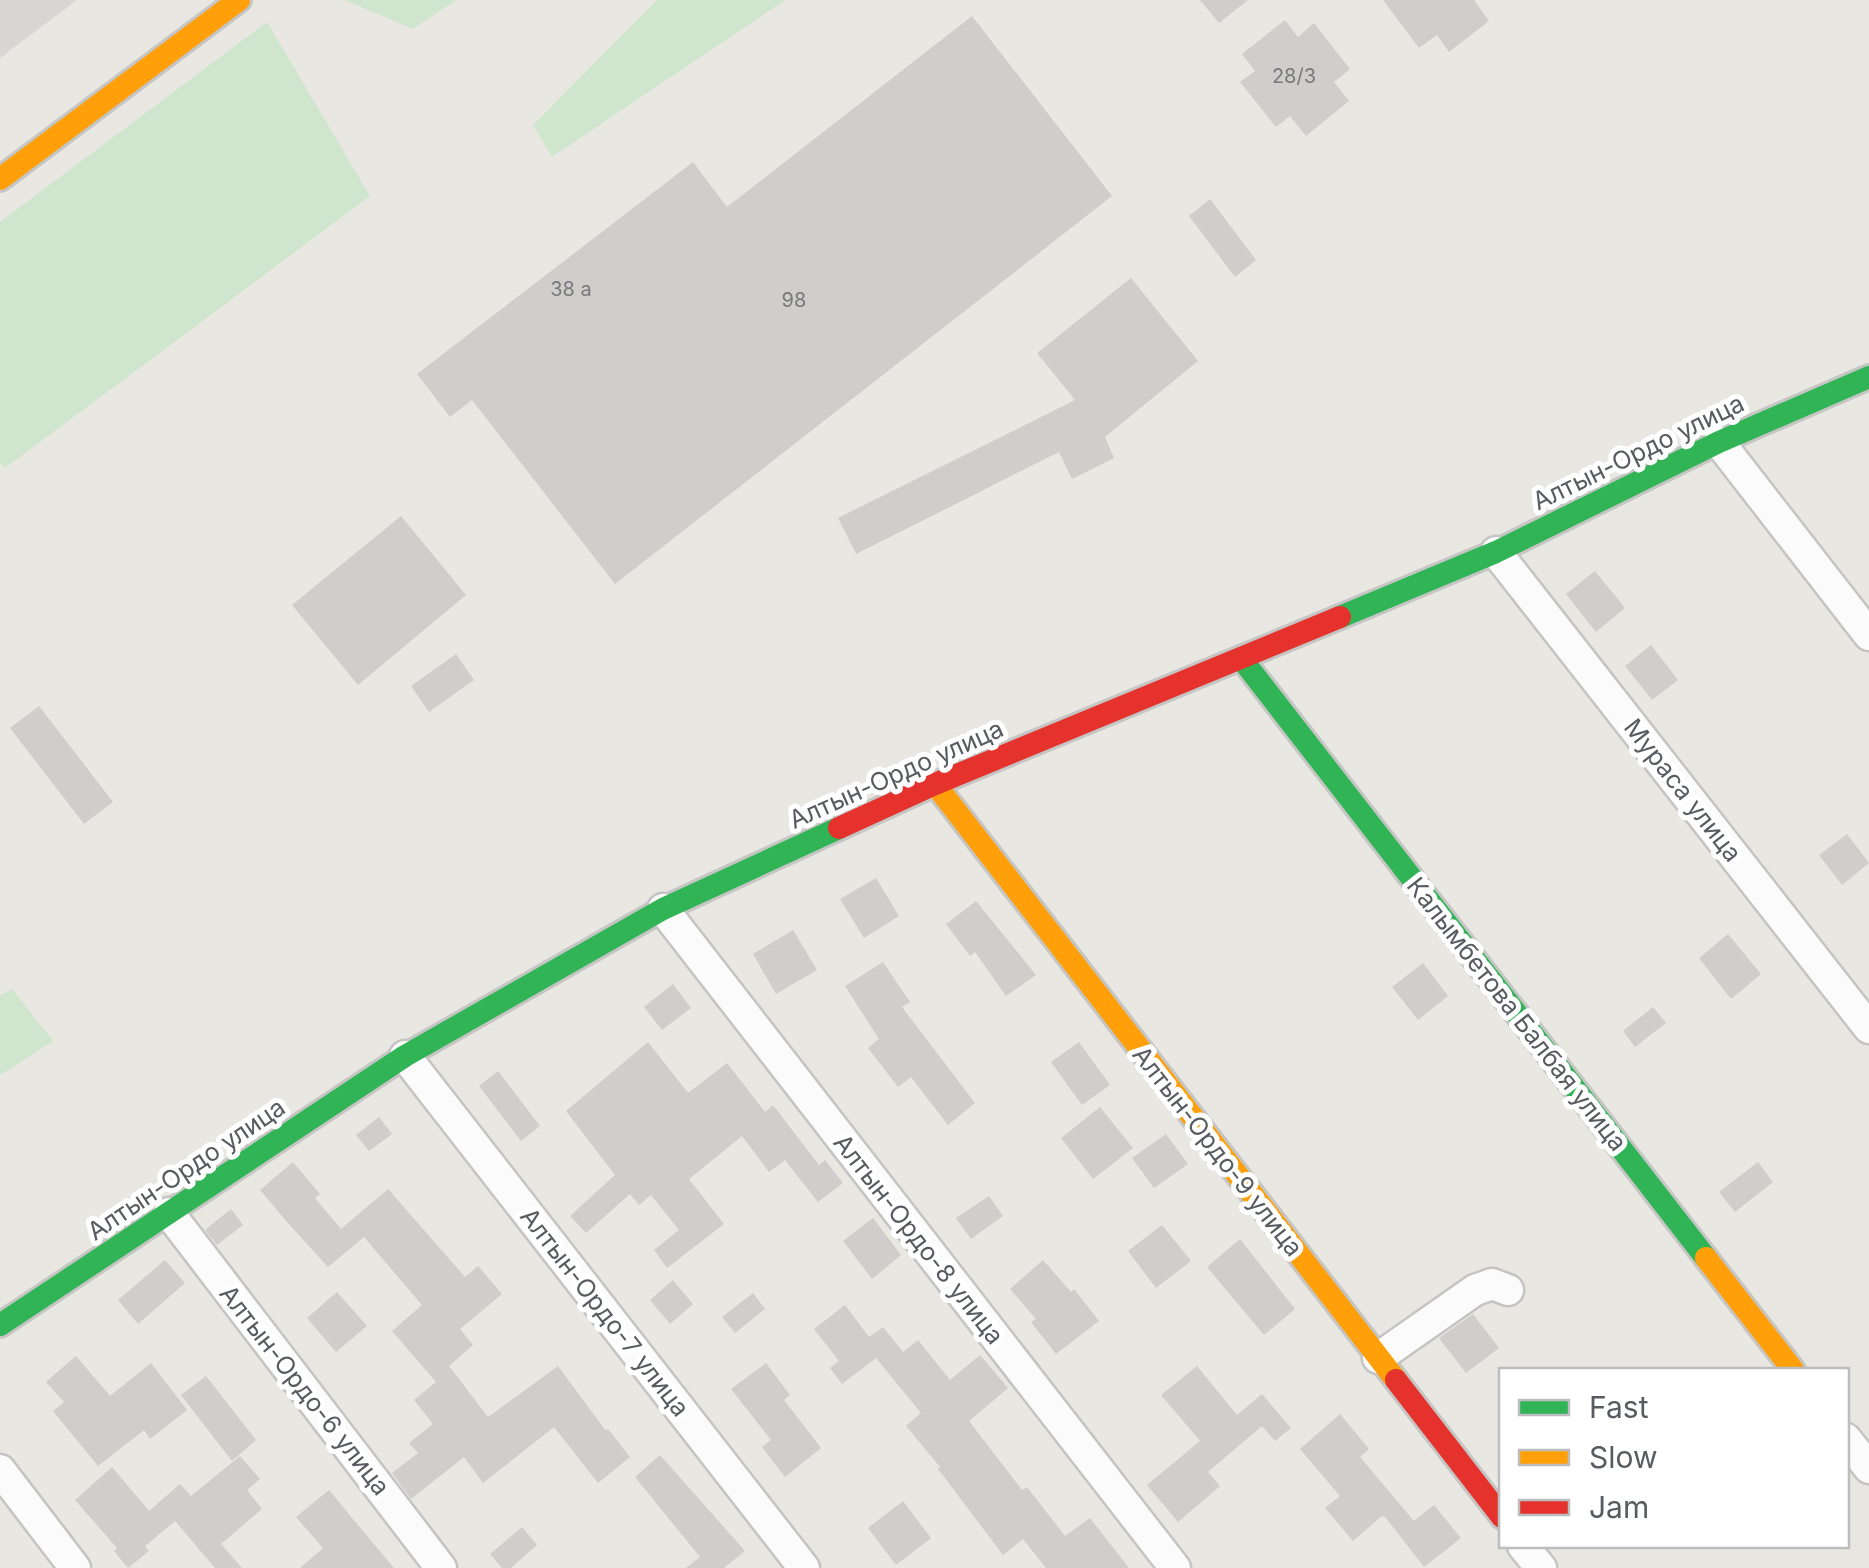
<svg xmlns="http://www.w3.org/2000/svg" width="1869" height="1568" viewBox="0 0 1869 1568" font-family="Inter,sans-serif">
  <style>
    .industrial { fill: #d7d6d2 }
    .green { fill: #cfe5ce }
    .building { fill: #cfcecb }
    .lines { fill: none; stroke-linecap: round; stroke-linejoin: round }
    .street-casing { stroke: #c4c4c3; stroke-width: 35 }
    .fast-casing { stroke: #c5c5c4; stroke-width: 28 }
    .slow-casing { stroke: #c5c5c4; stroke-width: 28 }
    .jam-casing { stroke: #c5c5c4; stroke-width: 28 }
    .street { stroke: #fcfbfb; stroke-width: 30 }
    .fast { stroke: #30b455; stroke-width: 22 }
    .slow { stroke: #ff9f0a; stroke-width: 22 }
    .jam { stroke: #e5322d; stroke-width: 22 }
    .labels { text-anchor: middle; dominant-baseline: central; stroke-width: 10; stroke-linejoin: round; paint-order: stroke }
    .number-label { font-size: 20px; fill: #77797c }
    .street-label { font-size: 25px; fill: #585b60; stroke: #fff }
  </style>
  <rect width="100%" height="100%" fill="#e8e7e2"/>
  <path class="industrial" d="M 0,0 L 77,0 L 0,58 Z"/>
  <g class="green">
    <path d="M 345,0 L 456,0 L 413,29 Z"/>
    <path d="M 657,0 L 785,0 L 552,157 L 533,125 Z"/>
    <path d="M 267,22 L 370,196 L 5,468 L 0,463 L 0,222 Z"/>
    <path d="M 12,989 L 53,1041 L 0,1075 L 0,996 Z"/>
  </g>
  <g class="building">
    <path d="M 1200,0 L 1248,0 L 1219,23 Z"/>
    <path d="M 1383,0 L 1474,0 L 1489,21 L 1449,52 L 1437,35 L 1419,48 Z"/>
    <path d="M 972,16 L 1112,196 L 615,584 L 472,400 L 450,417 L 417,374 L 693,162 L 727,207 Z"/>
    <path d="M 1285,20 L 1298,37 L 1314,23 L 1350,69 L 1334,82 L 1349,101 L 1306,136 L 1290,116 L 1276,127 L 1240,82 L 1255,71 L 1242,54 Z"/>
    <path d="M 1210,199 L 1256,260 L 1235,277 L 1189,216 Z"/>
    <path d="M 1131,278 L 1198,361 L 1105,437 L 1114,458 L 1072,479 L 1059,452 L 856,554 L 838,518 L 1075,400 L 1037,353 Z"/>
    <path d="M 401,516 L 466,595 L 358,685 L 292,605 Z"/>
    <path d="M 1595,571 L 1625,608 L 1596,632 L 1566,594 Z"/>
    <path d="M 1651,645 L 1678,680 L 1652,700 L 1625,666 Z"/>
    <path d="M 456,654 L 474,680 L 429,712 L 411,686 Z"/>
    <path d="M 39,706 L 113,802 L 84,824 L 10,728 Z"/>
    <path d="M 1847,834 L 1869,863 L 1842,885 L 1819,855 Z"/>
    <path d="M 876,878 L 899,916 L 864,938 L 840,899 Z"/>
    <path d="M 976,901 L 1036,975 L 1006,996 L 975,952 L 970,956 L 946,924 Z"/>
    <path d="M 793,930 L 817,970 L 776,994 L 753,954 Z"/>
    <path d="M 1728,934 L 1761,974 L 1731,999 L 1699,958 Z"/>
    <path d="M 883,962 L 910,1002 L 902,1007 L 975,1103 L 948,1125 L 911,1077 L 898,1087 L 868,1048 L 879,1039 L 845,986 Z"/>
    <path d="M 1423,963 L 1448,996 L 1418,1020 L 1392,987 Z"/>
    <path d="M 673,984 L 691,1008 L 662,1030 L 644,1007 Z"/>
    <path d="M 1653,1007 L 1666,1023 L 1635,1047 L 1623,1031 Z"/>
    <path d="M 648,1042 L 688,1093 L 727,1063 L 765,1112 L 773,1105 L 819,1165 L 825,1160 L 843,1183 L 818,1202 L 785,1160 L 769,1172 L 742,1136 L 689,1179 L 724,1224 L 667,1268 L 654,1250 L 679,1230 L 651,1195 L 639,1205 L 630,1194 L 586,1233 L 570,1216 L 615,1175 L 566,1111 Z"/>
    <path d="M 1079,1042 L 1110,1085 L 1082,1105 L 1051,1062 Z"/>
    <path d="M 498,1071 L 540,1126 L 521,1141 L 479,1086 Z"/>
    <path d="M 1100,1107 L 1133,1148 L 1093,1179 L 1061,1138 Z"/>
    <path d="M 379,1117 L 392,1134 L 369,1151 L 356,1135 Z"/>
    <path d="M 1166,1134 L 1188,1164 L 1154,1188 L 1132,1158 Z"/>
    <path d="M 293,1162 L 320,1194 L 315,1198 L 341,1229 L 388,1189 L 465,1277 L 478,1266 L 502,1294 L 460,1329 L 473,1345 L 449,1366 L 488,1417 L 558,1366 L 606,1431 L 608,1429 L 630,1457 L 598,1483 L 554,1427 L 483,1483 L 464,1457 L 411,1499 L 392,1473 L 418,1453 L 409,1443 L 433,1424 L 414,1400 L 436,1382 L 392,1331 L 422,1305 L 364,1237 L 328,1267 L 287,1222 L 260,1190 Z"/>
    <path d="M 1758,1162 L 1773,1182 L 1735,1212 L 1719,1192 Z"/>
    <path d="M 989,1196 L 1003,1216 L 971,1239 L 956,1218 Z"/>
    <path d="M 231,1209 L 243,1225 L 217,1245 L 205,1230 Z"/>
    <path d="M 873,1218 L 901,1255 L 872,1279 L 843,1241 Z"/>
    <path d="M 1162,1225 L 1191,1261 L 1156,1288 L 1128,1251 Z"/>
    <path d="M 1240,1239 L 1295,1309 L 1264,1335 L 1207,1267 Z"/>
    <path d="M 165,1260 L 185,1283 L 138,1324 L 118,1300 Z"/>
    <path d="M 1043,1260 L 1071,1292 L 1074,1289 L 1099,1321 L 1056,1354 L 1031,1322 L 1036,1319 L 1010,1289 Z"/>
    <path d="M 673,1280 L 693,1304 L 670,1324 L 650,1300 Z"/>
    <path d="M 337,1292 L 367,1326 L 336,1352 L 307,1318 Z"/>
    <path d="M 753,1293 L 765,1309 L 735,1333 L 722,1317 Z"/>
    <path d="M 845,1305 L 869,1337 L 883,1327 L 903,1352 L 918,1340 L 950,1380 L 980,1355 L 1008,1388 L 969,1421 L 1022,1490 L 1027,1487 L 1065,1536 L 1090,1518 L 1129,1568 L 1046,1568 L 1023,1539 L 1003,1555 L 938,1469 L 940,1467 L 906,1426 L 921,1413 L 876,1358 L 842,1384 L 830,1368 L 839,1361 L 814,1329 Z"/>
    <path d="M 1473,1314 L 1499,1348 L 1466,1373 L 1439,1338 Z"/>
    <path d="M 76,1356 L 110,1396 L 151,1363 L 187,1410 L 150,1439 L 144,1430 L 98,1466 L 53,1411 L 64,1402 L 46,1382 Z"/>
    <path d="M 766,1363 L 790,1395 L 784,1400 L 821,1448 L 785,1477 L 762,1447 L 771,1440 L 731,1389 Z"/>
    <path d="M 1197,1366 L 1237,1415 L 1262,1394 L 1291,1428 L 1275,1441 L 1262,1426 L 1208,1472 L 1220,1486 L 1178,1522 L 1147,1485 L 1200,1441 L 1161,1395 Z"/>
    <path d="M 206,1376 L 256,1440 L 232,1461 L 181,1395 Z"/>
    <path d="M 1340,1414 L 1369,1449 L 1360,1457 L 1414,1521 L 1434,1505 L 1461,1538 L 1424,1567 L 1386,1518 L 1382,1516 L 1353,1541 L 1325,1508 L 1340,1496 L 1300,1449 Z"/>
    <path d="M 660,1455 L 745,1551 L 724,1568 L 686,1568 L 700,1557 L 635,1477 Z"/>
    <path d="M 240,1456 L 260,1479 L 247,1490 L 262,1509 L 221,1544 L 242,1568 L 215,1568 L 175,1521 L 145,1546 L 149,1551 L 128,1568 L 114,1551 L 117,1548 L 75,1500 L 112,1467 L 149,1511 L 180,1484 L 191,1496 Z"/>
    <path d="M 329,1490 L 352,1518 L 394,1568 L 300,1568 L 323,1548 L 296,1517 Z"/>
    <path d="M 903,1501 L 931,1538 L 896,1565 L 868,1528 Z"/>
    <path d="M 522,1527 L 537,1545 L 511,1568 L 502,1568 L 490,1554 Z"/>
  </g>
  <g class="lines">
    <g class="street-casing">
      <g id="street">
        <path d="M 1719,442 L 1869,635"/>
        <path d="M 1496,552 L 1869,1028"/>
        <path d="M 663,909 L 1175,1568"/>
        <path d="M 405,1056 L 804,1568"/>
        <path d="M 169,1213 L 441,1568"/>
        <path d="M 1378,1358 L 1475,1290 L 1492,1284 L 1508,1290"/>
        <path d="M 1846,1439 L 1869,1468"/>
        <path d="M 0,1470 L 75,1568"/>
        <path d="M 1523,1546 L 1541,1568"/>
      </g>
    </g>
    <g class="fast-casing">
      <g id="fast">
        <path d="M 1340,617 L 1496,552 L 1719,442 L 1869,377"/>
        <path d="M 1241,658 L 1706,1258"/>
        <path d="M 0,1325 L 405,1056 L 663,909 L 839,828"/>
      </g>
    </g>
    <g class="slow-casing">
      <g id="slow">
        <path d="M 0,179 L 239,0"/>
        <path d="M 935,784 L 1396,1380"/>
        <path d="M 1706,1258 L 1793,1370"/>
      </g>
    </g>
    <g class="jam-casing">
      <g id="jam">
        <path d="M 839,828 L 935,784 L 1340,617"/>
        <path d="M 1396,1380 L 1502,1517"/>
      </g>
    </g>
    <use href="#street" class="street"/>
    <use href="#fast" class="fast"/>
    <use href="#slow" class="slow"/>
    <use href="#jam" class="jam"/>
  </g>
  <g class="labels">
    <g class="number-label">
      <text x="1294" y="76">28/3</text>
      <text x="571" y="289">38 а</text>
      <text x="794" y="300">98</text>
    </g>
    <g class="street-label">
      <text transform="translate(1638 452) rotate(-26)">Алтын-Ордо улица</text>
      <text transform="translate(896 774) rotate(-24)">Алтын-Ордо улица</text>
      <text transform="translate(1683 790) rotate(52)">Мураса улица</text>
      <text transform="translate(1517 1014) rotate(52)">Калымбетова Балбая улица</text>
      <text transform="translate(1218 1151) rotate(52)">Алтын-Ордо-9 улица</text>
      <text transform="translate(186 1169) rotate(-34)">Алтын-Ордо улица</text>
      <text transform="translate(919 1239) rotate(52)">Алтын-Ордо-8 улица</text>
      <text transform="translate(605 1312) rotate(52)">Алтын-Ордо-7 улица</text>
      <text transform="translate(305 1390) rotate(52)">Алтын-Ордо-6 улица</text>
    </g>
  </g>
  <rect x="1499" y="1368" width="350" height="180" fill="#ffffff" stroke="#bcbdbf" stroke-width="2.5"/>
  <rect x="1519" y="1400" width="50" height="15" fill="#30b455" stroke="#bcbdbf" stroke-width="2.5"/>
  <text x="1589" y="1418" font-size="30" fill="#585b60">Fast</text>
  <rect x="1519" y="1450" width="50" height="15" fill="#ff9f0a" stroke="#bcbdbf" stroke-width="2.5"/>
  <text x="1589" y="1468" font-size="30" fill="#585b60">Slow</text>
  <rect x="1519" y="1500" width="50" height="15" fill="#e5322d" stroke="#bcbdbf" stroke-width="2.5"/>
  <text x="1589" y="1518" font-size="30" fill="#585b60">Jam</text>
</svg>
